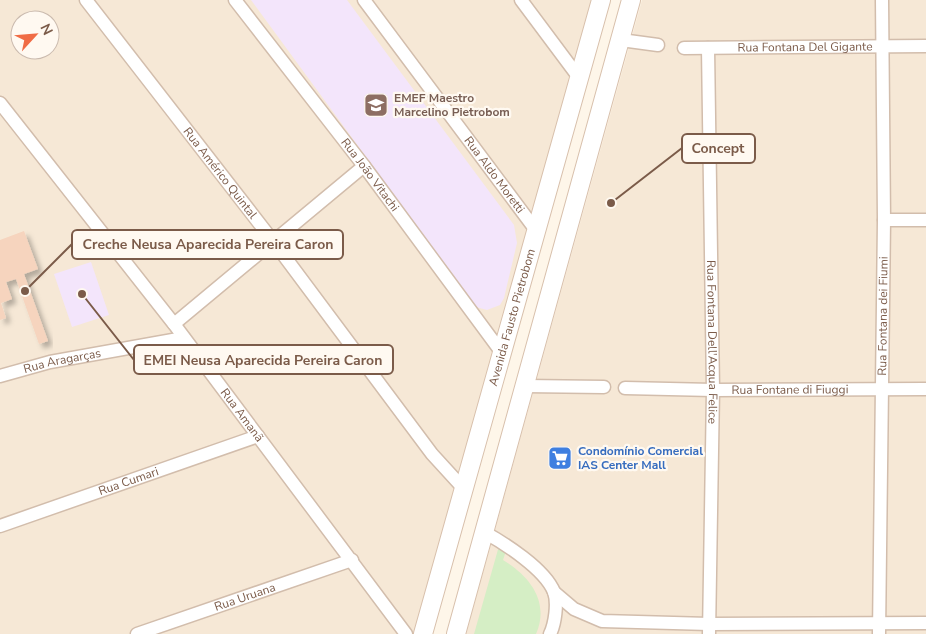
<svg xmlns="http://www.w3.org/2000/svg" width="926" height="634" viewBox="0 0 926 634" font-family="'Nunito Sans',sans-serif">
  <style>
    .residential { fill: #f6e8d6; fill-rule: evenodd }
    .education { fill: #f3e5fb }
    .green { fill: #d5eec5 }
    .building { fill: #f6d4be; filter: url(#shadow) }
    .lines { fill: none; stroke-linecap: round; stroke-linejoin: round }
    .minor-casing { stroke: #d2bdac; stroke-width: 15 }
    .secondary-casing { stroke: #d8c0ac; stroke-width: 20 }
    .minor { stroke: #fff; stroke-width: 12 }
    .secondary { stroke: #fff; stroke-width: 18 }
    .labels { text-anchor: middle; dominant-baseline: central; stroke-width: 4.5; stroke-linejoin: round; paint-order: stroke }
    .street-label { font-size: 12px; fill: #7b5b49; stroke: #fff9f1 }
    .education-label { font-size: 12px; font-weight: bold; fill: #785e54; stroke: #fff9f1; text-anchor: start }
    .shop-label { font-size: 12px; font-weight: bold; fill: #366cbe; stroke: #fff9f1; text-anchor: start }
    .leader { fill: none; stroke: #7b5b49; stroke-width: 2 }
    .callout-dot { fill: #7b5b49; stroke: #fff9f1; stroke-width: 2 }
    .callout { fill: #fff9f1; stroke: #7b5b49; stroke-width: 2 }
    .callout-label { font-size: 14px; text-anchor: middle; font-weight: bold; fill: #7b5b49 }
  </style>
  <defs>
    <filter id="shadow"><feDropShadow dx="4.5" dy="4.5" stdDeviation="2.5" flood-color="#0004"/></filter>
  </defs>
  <rect width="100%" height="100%" fill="#fef6e9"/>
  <g class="residential">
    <path d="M 0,0 L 594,0 L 430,634 L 0,634 ZM 20,20 L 50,20 L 50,50 L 20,50 Z"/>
    <path d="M 642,0 L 926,0 L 926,634 L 466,634 Z"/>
  </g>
  <g class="education">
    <path d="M 251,0 L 347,0 L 514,225 L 517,243 L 504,298 L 500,305 L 487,310 L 476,307 Z"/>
    <path d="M 91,262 L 109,315 L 72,327 L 54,274 Z"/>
  </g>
  <path class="green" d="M 499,546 L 506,551 L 503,560 C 530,576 550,602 536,634 L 474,634 Z"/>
  <path class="building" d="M 24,231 L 38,269 L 24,274 L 48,341 L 39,344 L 16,279 L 6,282 L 12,299 L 1,303 L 6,318 L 0,320 L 0,240 Z"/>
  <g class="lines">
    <g class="minor-casing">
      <g id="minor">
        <path id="s1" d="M 86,0 L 273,241 L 432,454 L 464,489"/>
        <path id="s2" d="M 235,0 L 364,166 L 502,353"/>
        <path id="s3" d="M 364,0 L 535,229"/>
        <path d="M 521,0 L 580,79"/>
        <path d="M 621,40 L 658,45"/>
        <path id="s4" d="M 684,48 L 926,46"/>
        <path id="s5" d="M 708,48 L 713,390 L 709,634"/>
        <path id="s6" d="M 0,103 L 174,324 L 406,634"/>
        <path d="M 884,220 L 926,220"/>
        <path d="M 174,324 L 364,166"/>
        <path id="s7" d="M 0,376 L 50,362 L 184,338"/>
        <path d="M 525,386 L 604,387"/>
        <path id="s8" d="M 625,388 L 713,390 L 926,389"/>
        <path id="s9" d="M 0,526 L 258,436"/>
        <path d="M 484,532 C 504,543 545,569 554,592 C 558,603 555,624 550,634"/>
        <path d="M 554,592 L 574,609 L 602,621 L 709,624 L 926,623"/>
        <path id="s10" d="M 137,634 L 352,560"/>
        <path id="s11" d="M 879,634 L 884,220 L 882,0"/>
      </g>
    </g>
    <g class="secondary-casing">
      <g id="secondary">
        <path id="s12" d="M 423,634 L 601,0"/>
        <path d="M 456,634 L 631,0"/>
      </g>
    </g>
    <use href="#minor" class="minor"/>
    <use href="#secondary" class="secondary"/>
  </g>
  <defs>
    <g id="school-square" transform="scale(1.25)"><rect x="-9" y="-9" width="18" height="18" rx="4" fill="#8d6e63" stroke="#fff9f1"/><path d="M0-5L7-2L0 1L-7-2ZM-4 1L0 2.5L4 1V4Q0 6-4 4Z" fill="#fff"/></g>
    <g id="supermarket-square" transform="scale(1.25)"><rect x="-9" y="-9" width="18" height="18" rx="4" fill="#3f7fe0" stroke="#fff9f1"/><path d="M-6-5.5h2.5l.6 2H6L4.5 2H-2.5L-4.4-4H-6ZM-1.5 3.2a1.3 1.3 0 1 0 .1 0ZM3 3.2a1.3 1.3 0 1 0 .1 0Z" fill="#fff"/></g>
  </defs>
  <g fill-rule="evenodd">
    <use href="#school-square" x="376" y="105"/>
    <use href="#supermarket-square" x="560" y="458"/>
  </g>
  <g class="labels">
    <g class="street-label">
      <text stroke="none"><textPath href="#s4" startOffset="121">Rua Fontana Del Gigante</textPath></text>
      <text stroke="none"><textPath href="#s1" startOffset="219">Rua Américo Quintal</textPath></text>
      <text stroke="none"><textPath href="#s3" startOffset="218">Rua Aldo Moretti</textPath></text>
      <text stroke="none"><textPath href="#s2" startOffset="221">Rua João Vitachi</textPath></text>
      <text stroke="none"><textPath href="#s12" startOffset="329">Avenida Fausto Pietrobom</textPath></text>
      <text stroke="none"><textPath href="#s11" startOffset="318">Rua Fontana dei Fiumi</textPath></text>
      <text stroke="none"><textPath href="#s5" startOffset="294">Rua Fontana Dell'Acqua Felice</textPath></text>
      <text stroke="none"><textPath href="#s7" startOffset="64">Rua Aragarças</textPath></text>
      <text stroke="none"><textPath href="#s8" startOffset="165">Rua Fontane di Fiuggi</textPath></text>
      <text stroke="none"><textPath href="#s6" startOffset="395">Rua Amanã</textPath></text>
      <text stroke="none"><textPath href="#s9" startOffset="136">Rua Cumari</textPath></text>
      <text stroke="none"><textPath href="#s10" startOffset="114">Rua Uruana</textPath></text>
    </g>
    <g class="education-label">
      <text x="394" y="98">EMEF Maestro<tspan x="394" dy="14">Marcelino Pietrobom</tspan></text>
    </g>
    <g class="shop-label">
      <text x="578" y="451">Condomínio Comercial<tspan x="578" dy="14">IAS Center Mall</tspan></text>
    </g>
  </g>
  <path class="leader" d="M611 203L682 148M25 291L72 244M82 294L134 360"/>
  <g class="callout-dot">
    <circle cx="611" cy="203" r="5"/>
    <circle cx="25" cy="291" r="5"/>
    <circle cx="82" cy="294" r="5"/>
  </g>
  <g class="callout">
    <rect x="682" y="134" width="73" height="29" rx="5"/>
    <rect x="72" y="230" width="271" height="29" rx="5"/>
    <rect x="134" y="345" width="259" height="29" rx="5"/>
  </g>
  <g class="callout-label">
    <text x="718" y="153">Concept</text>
    <text x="208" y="249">Creche Neusa Aparecida Pereira Caron</text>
    <text x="263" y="365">EMEI Neusa Aparecida Pereira Caron</text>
  </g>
  <g transform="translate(35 35) rotate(64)"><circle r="24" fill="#fff9f1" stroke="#cabaae"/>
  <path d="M0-4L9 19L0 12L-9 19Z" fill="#f06c45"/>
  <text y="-8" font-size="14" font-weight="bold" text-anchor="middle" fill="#7b5b49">N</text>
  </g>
</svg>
